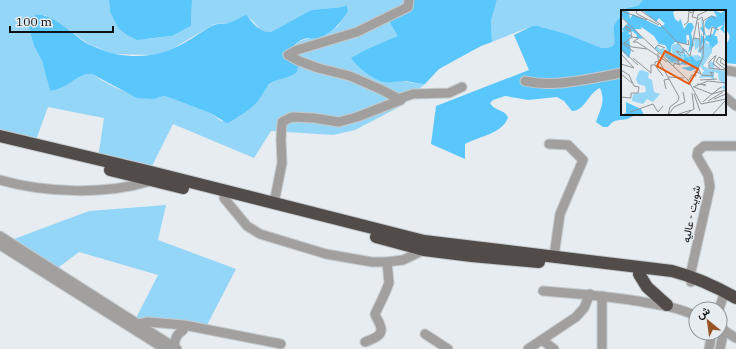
<svg xmlns="http://www.w3.org/2000/svg" width="736" height="349" viewBox="0 0 736 349" font-family="'IBM Plex Serif',Vazirmatn,serif">
  <style>
    .green { fill: #94d6f8; fill-rule: evenodd }
    .forest { fill: #59c7fc }
    .lines { fill: none; stroke-linecap: round; stroke-linejoin: round }
    .minor-casing { stroke: #c4c9cc; stroke-width: 11 }
    .highway-casing { stroke: #c4c9cc; stroke-width: 14 }
    .minor { stroke: #a2a09e; stroke-width: 9 }
    .highway { stroke: #514c49; stroke-width: 12 }
    .labels { text-anchor: middle; dominant-baseline: central; stroke-width: 3; stroke-linejoin: round; paint-order: stroke }
    .street-label { font-size: 11px; fill: #0f1112; stroke: #e6ecf0 }
    .inset-road { fill: none; stroke: #909497; stroke-width: 1 }
    .view { fill: #e8590c; fill-opacity: 0.15; stroke: #e8590c; stroke-width: 2 }
    .inset-edge { fill: none; stroke: #0f1112; stroke-width: 2 }
  </style>
  <rect width="100%" height="100%" fill="#e6ecf0"/>
  <g class="green">
    <path d="M 0,0 L 109,0 L 110,12 L 118,28 L 148,39 L 172,36 L 191,26 L 192,0 L 413,0 L 389,21 L 399,36 L 367,49 L 357,55 L 355,63 C 362,69 378,82 387,82 C 393,82 397,81 403,81 C 410,82 418,84 425,84 L 405,100 L 399,107 L 355,130 L 333,135 L 271,131 L 254,158 L 173,124 L 150,170 L 98,158 L 104,118 L 48,107 L 36,140 L 0,132 ZM 347,5 L 348,11 L 338,26 L 332,30 L 298,42 L 288,53 L 276,80 L 265,88 L 260,98 L 253,106 L 239,117 L 221,121 L 210,113 L 165,96 C 144,104 110,86 92,74 C 79,73 74,82 63,87 C 59,89 55,90 50,91 L 42,61 L 34,46 L 27,21 L 35,15 L 45,15 L 60,23 L 87,43 L 113,54 L 151,55 L 161,54 L 172,49 L 214,24 L 230,23 L 241,17 C 244,17 247,18 250,19 C 259,25 258,33 271,32 L 311,10 L 342,7 Z"/>
    <path d="M 497,0 L 643,0 L 644,1 L 639,5 C 634,6 628,6 625,11 L 622,11 L 622,15 C 608,29 616,28 614,45 L 608,48 L 602,48 L 567,34 L 538,26 L 532,26 L 492,42 L 491,21 Z"/>
    <path d="M 166,205 L 158,240 L 236,269 L 206,327 L 134,322 L 158,275 L 79,252 L 55,270 L 14,239 L 89,211 Z"/>
  </g>
  <g class="forest">
    <path d="M 109,0 L 192,0 L 191,26 L 172,36 L 137,40 L 127,35 L 118,28 L 110,12 Z"/>
    <path d="M 413,0 L 497,0 L 491,21 L 492,42 L 481,46 L 439,69 L 425,84 C 419,84 413,82 406,81 C 399,81 391,83 384,82 C 374,80 357,67 351,58 L 367,49 L 398,36 L 389,21 L 388,16 Z"/>
    <path d="M 643,0 L 736,0 L 736,64 L 725,63 L 725,45 C 731,39 731,35 725,29 L 725,11 L 625,11 L 627,8 L 639,5 Z"/>
    <path d="M 347,5 L 348,11 C 341,23 332,33 318,38 C 315,39 311,38 308,38 C 299,39 293,46 288,53 L 298,66 L 297,72 C 286,80 280,77 271,83 C 265,87 264,93 260,98 C 254,108 237,118 227,123 L 210,113 L 165,96 L 153,99 L 137,98 L 92,74 C 79,73 74,82 63,87 C 59,89 55,90 50,91 L 42,61 L 34,46 L 27,21 C 42,1 72,34 86,43 C 92,46 109,53 115,54 C 144,59 166,55 191,39 C 198,35 206,28 214,25 C 219,23 224,24 229,23 C 235,21 240,17 246,15 C 253,23 260,33 271,32 L 311,10 L 342,7 Z"/>
    <path d="M 622,15 L 622,114 L 636,114 C 633,116 630,118 627,119 C 618,121 615,118 608,127 L 603,127 L 596,122 C 600,109 606,102 600,88 C 588,93 585,111 572,111 L 564,101 L 557,97 L 528,100 L 505,96 L 493,100 L 490,103 C 494,111 504,109 508,117 C 504,133 478,137 465,144 L 465,159 L 431,144 L 436,106 L 529,70 L 514,35 L 532,26 L 538,26 L 567,34 L 602,48 L 608,48 L 614,45 C 616,28 608,29 622,15 Z"/>
  </g>
  <g class="lines">
    <g class="minor-casing">
      <g id="minor">
        <path d="M 725,70 L 736,72"/>
        <path d="M 525,81 C 556,88 591,78 622,73"/>
        <path d="M 725,97 L 736,106"/>
        <path d="M 398,99 L 413,94 L 449,93 L 462,87"/>
        <path d="M 549,144 L 568,145 L 583,160 L 560,214 L 554,256"/>
        <path d="M 0,180 C 46,193 105,195 151,181"/>
        <path d="M 224,198 L 247,226 L 260,234 L 326,254 L 372,262 L 387,262"/>
        <path d="M 274,203 L 282,163 L 281,139 L 282,122 L 292,117 L 314,118 L 339,122 L 357,117 L 401,100 L 382,90 L 350,76 L 318,68 L 299,61 L 288,55 L 297,50 L 357,32 L 408,7 L 409,0"/>
        <path d="M 0,236 L 177,349"/>
        <path d="M 0,245 L 165,349"/>
        <path d="M 691,282 L 690,276 L 710,187 L 708,175 L 697,156 L 698,151 L 704,146 L 736,146"/>
        <path d="M 543,291 C 572,293 601,296 631,300 C 654,304 675,306 696,316"/>
        <path d="M 602,296 L 602,349"/>
        <path d="M 719,309 L 723,297"/>
        <path d="M 720,324 L 724,330 L 720,349"/>
        <path d="M 134,325 L 148,322 L 184,325 L 281,344"/>
        <path d="M 720,328 L 736,338"/>
        <path d="M 425,334 L 448,349"/>
        <path d="M 542,340 L 554,349"/>
        <path d="M 365,342 C 372,339 385,336 380,325 C 379,321 376,318 375,314 L 385,293 L 389,283 L 387,262 L 403,260 L 424,250"/>
        <path d="M 174,347 C 175,339 176,335 183,330"/>
        <path d="M 528,349 L 576,317 L 584,308 L 590,294"/>
        <path d="M 709,349 L 712,333"/>
      </g>
    </g>
    <g class="highway-casing">
      <g id="highway">
        <path d="M 0,136 L 143,170 L 424,241 L 672,271 C 695,277 715,286 736,298"/>
        <path d="M 110,170 L 183,188"/>
        <path d="M 376,237 L 424,250 L 472,256 L 539,262"/>
        <path d="M 639,274 L 647,287 L 667,305"/>
      </g>
    </g>
    <use href="#minor" class="minor"/>
    <use href="#highway" class="highway"/>
  </g>
  <g class="labels">
    <g class="street-label">
      <text transform="translate(691 214) rotate(-79)">شويت - عاليه</text>
    </g>
  </g>
  <g transform="translate(621 10)">
    <rect width="105" height="105" fill="#e6ecf0"/>
    <path d="M 73,28 L 79,29 L 81,33 L 84,30 L 86,34 L 90,32 L 87,37 L 91,35 L 91,42 L 82,56 L 91,60 L 88,56 L 90,51 L 94,54 L 92,59 L 105,61 L 105,81 L 102,78 L 96,79 L 104,75 L 98,70 L 97,63 L 93,62 L 93,71 L 89,67 L 78,68 L 83,61 L 79,56 L 80,49 L 75,51 L 71,46 L 68,47 L 70,50 L 64,47 L 64,44 L 67,45 L 64,41 L 63,44 L 57,42 L 64,47 L 58,52 L 61,55 L 57,55 L 47,52 L 46,48 L 33,39 L 36,36 L 39,39 L 43,38 L 43,41 L 46,38 L 52,47 L 50,36 L 57,33 L 61,39 L 65,39 L 68,46 L 77,45 L 80,47 L 80,43 L 76,42 L 79,36 L 74,40 ZM 21,60 L 28,63 L 27,68 L 31,70 L 33,82 L 39,84 L 32,92 L 26,89 L 22,94 L 11,91 L 12,84 L 25,82 L 24,76 L 17,74 L 15,69 L 18,61 Z" fill="#94d6f8"/>
    <path d="M 2,0 L 8,2 L 9,9 L 12,4 L 39,17 L 44,14 L 38,8 L 35,12 L 21,0 L 54,0 L 52,3 L 54,9 L 58,12 L 59,8 L 63,19 L 67,13 L 71,13 L 73,17 L 70,23 L 73,35 L 67,43 L 69,34 L 68,25 L 65,25 L 66,34 L 54,32 L 50,36 L 50,42 L 52,47 L 58,49 L 51,52 L 44,46 L 45,42 L 48,46 L 51,47 L 44,35 L 38,34 L 33,26 L 19,16 L 21,19 L 14,19 L 22,29 L 15,28 L 16,25 L 11,21 L 7,23 L 11,26 L 8,28 L 10,41 L 8,48 L 0,40 L 0,21 L 3,22 L 1,19 L 7,13 L 0,6 ZM 92,0 L 100,3 L 105,0 L 103,20 L 105,24 L 99,19 L 102,15 L 97,17 L 93,26 L 96,26 L 97,33 L 90,39 L 91,35 L 88,38 L 89,33 L 84,30 L 84,34 L 82,32 L 80,35 L 80,23 L 83,29 L 85,27 L 79,18 L 81,17 L 80,8 L 85,26 L 92,24 L 94,18 L 91,16 L 88,20 L 84,17 L 84,12 L 88,7 L 91,7 L 90,5 L 96,7 ZM 63,41 L 65,47 L 70,50 L 67,47 L 71,46 L 75,51 L 81,49 L 77,61 L 79,64 L 75,59 L 69,61 L 60,58 L 72,56 L 68,52 L 65,55 L 59,54 L 64,47 L 57,42 L 63,45 ZM 5,92 L 20,99 L 23,105 L 0,105 L 5,103 Z" fill="#59c7fc"/>
    <path class="inset-road" d="M 15,0 L 16,4 L 38,15M 19,0 L 39,14 L 69,46 L 77,5 L 88,0M 68,0 L 70,3 L 73,1 L 71,7 L 76,8M 0,1 L 26,10M 0,7 L 67,70 L 80,94 L 105,89M 82,11 L 90,6 L 95,9M 77,12 L 79,29M 63,15 L 67,12 L 68,1M 9,21 L 6,20 L 4,16 L 9,18 L 11,27 L 17,28M 11,27 L 3,33 L 11,37 L 26,39M 89,27 L 91,17 L 98,20M 18,28 L 12,32 L 16,32 L 46,52M 73,28 L 79,29 L 79,42 L 82,36M 0,32 L 13,42M 56,32 L 68,35 L 67,30M 0,39 L 17,55M 33,39 L 37,35 L 44,38M 37,43 L 37,49 L 58,87 L 57,91 L 49,97 L 47,105M 0,44 L 13,58 L 0,54M 95,45 L 92,54 L 99,59M 60,46 L 55,41 L 62,43 L 62,38M 94,46 L 88,52 L 88,58 L 105,60M 12,48 L 30,63 L 30,55 L 34,55M 100,48 L 98,47 L 95,52 L 104,59M 38,51 L 34,52 L 34,55 L 42,66M 105,52 L 101,48 L 99,52 L 105,56M 52,56 L 54,53 L 59,55 L 56,50 L 62,51 L 57,48M 0,60 L 8,65 L 13,76 L 18,77M 0,64 L 11,73M 80,65 L 92,66 L 89,62 L 93,63M 47,67 L 63,68M 68,70 L 71,65 L 75,66 L 74,61 L 80,64 L 77,58 L 82,47 L 83,15 L 81,7 L 77,10M 79,70 L 96,69M 76,74 L 85,75 L 82,75M 72,77 L 87,71 L 105,73M 73,77 L 91,84 L 100,77M 45,79 L 43,70 L 48,69M 73,84 L 79,101M 0,87 L 10,88 L 10,83 L 17,83 L 18,77M 93,89 L 105,84M 87,91 L 102,82M 82,92 L 91,84 L 105,80M 9,102 L 32,94 L 37,102 L 42,96M 48,104 L 53,97 L 64,92 L 62,82M 55,105 L 70,100M 63,105 L 73,99 L 71,83M 91,105 L 104,91"/>
    <path class="view" d="M 44,41 L 77,59 L 68,74 L 36,56 Z"/>
    <rect width="105" height="105" class="inset-edge"/>
  </g>
  <g transform="translate(708 321) rotate(331)"><circle r="19" fill="#e6ecf0" stroke="#909497"/>
  <path d="M0-3L7 15L0 10L-7 15Z" fill="#975325"/>
  <text y="-6" font-size="11" font-weight="bold" text-anchor="middle" fill="#0f1112">ش</text>
  </g>
  <path d="M10 26v6h103v-6" fill="none" stroke="#0f1112" stroke-width="2"/>
  <text x="16" y="26" font-size="12" fill="#0f1112" stroke="#e6ecf0" stroke-width="3" paint-order="stroke">100 m</text>
</svg>
